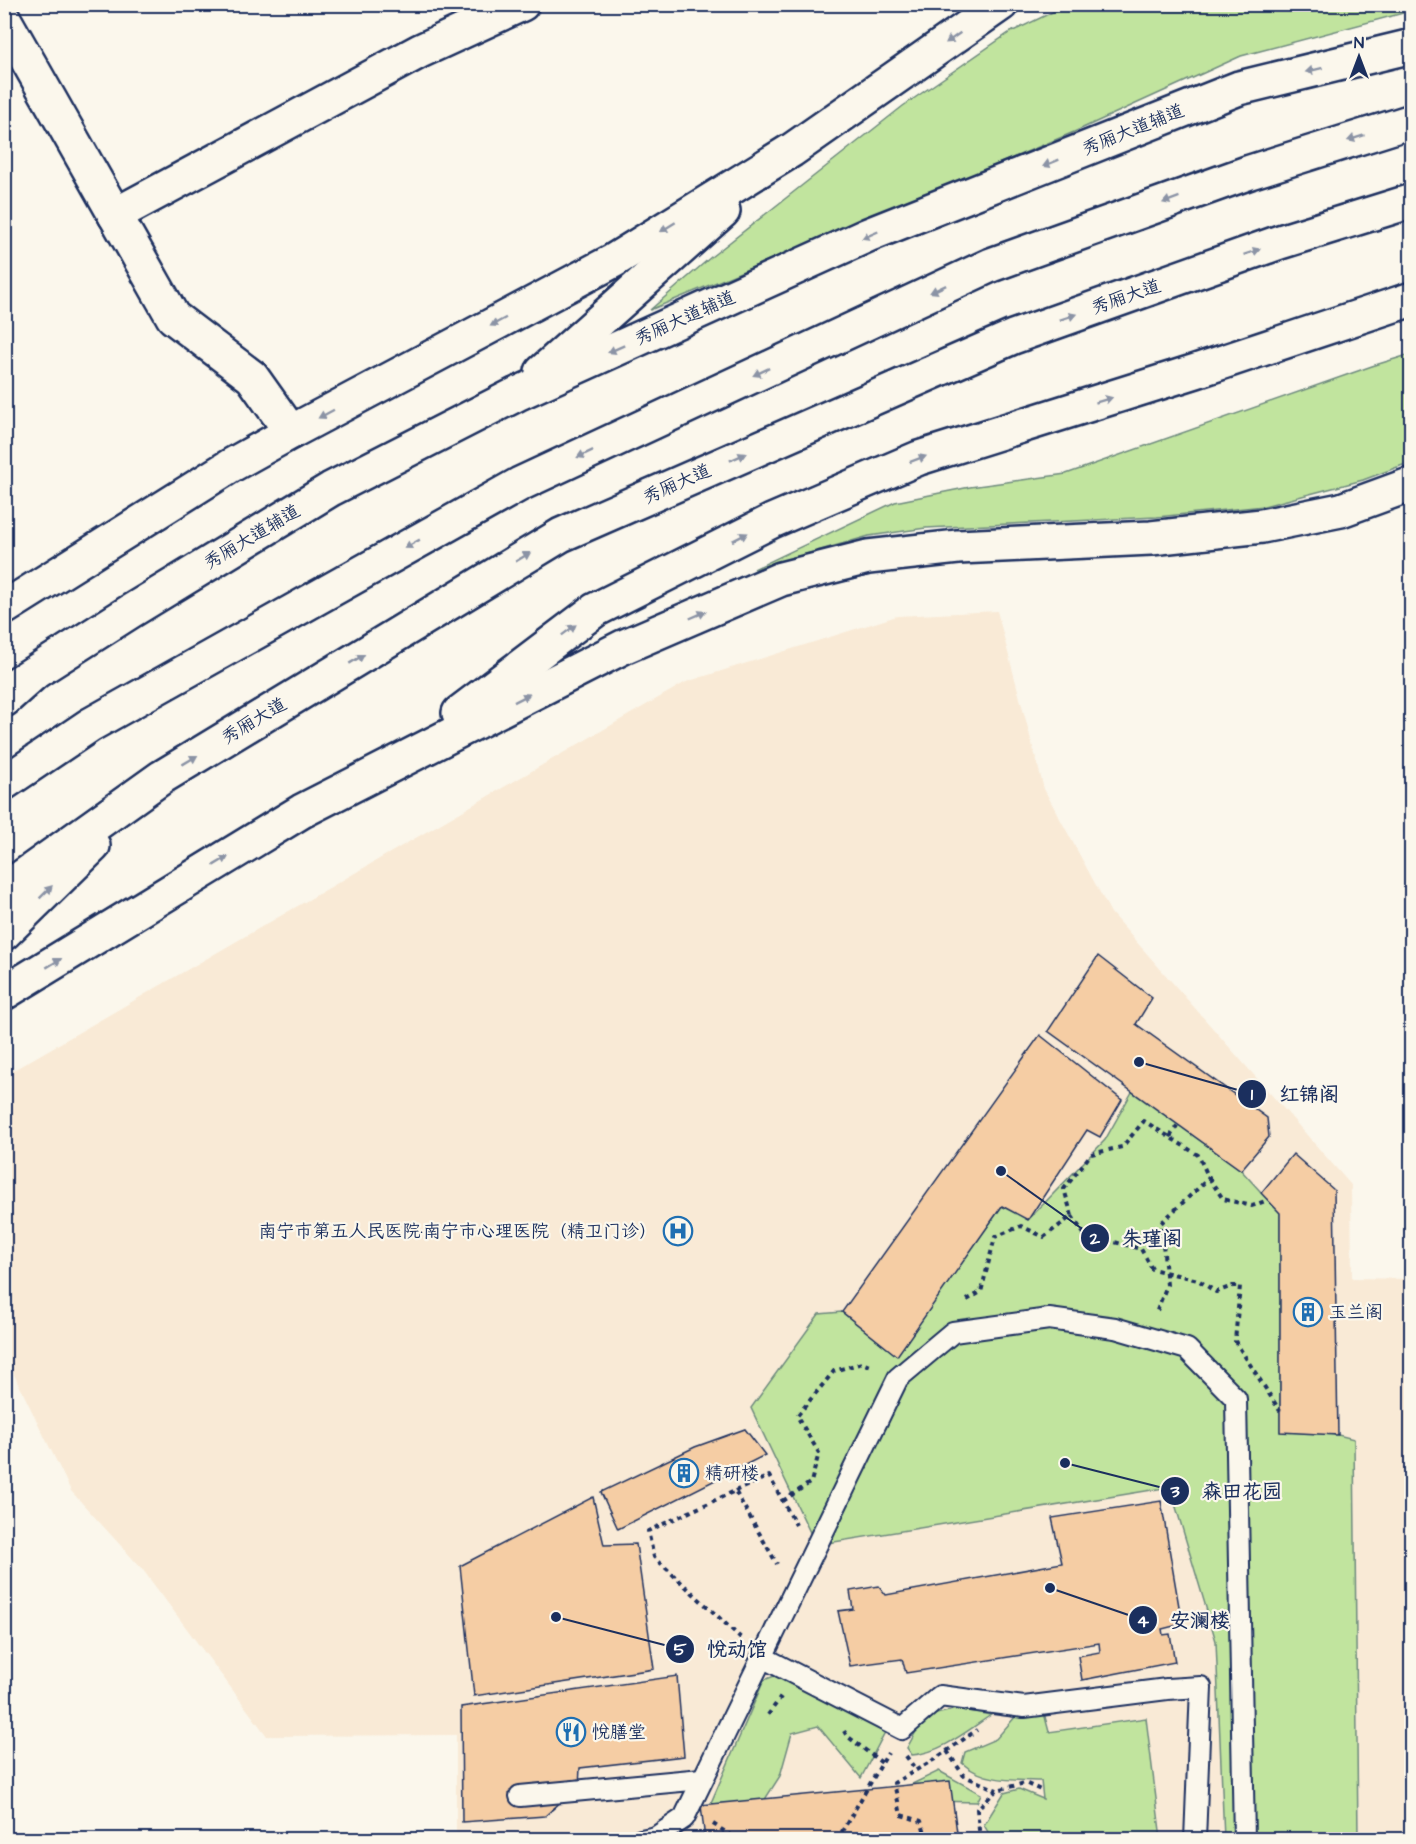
<svg xmlns="http://www.w3.org/2000/svg" width="1416" height="1844" viewBox="0 0 1416 1844" font-family="'Architects Daughter','LXGW WenKai TC',sans-serif">
  <style>
    .built { fill: #f9ead6 }
    .green { fill: #c1e49e; stroke: #6e8a7e; stroke-width: 1.5 }
    .building { fill: #f5cda4; stroke: #1b2f5e; stroke-width: 1.5 }
    .lines { fill: none; stroke-linecap: round; stroke-linejoin: round }
    .service-casing { stroke: #1b2f5e; stroke-width: 24 }
    .minor-casing { stroke: #1b2f5e; stroke-width: 38 }
    .secondary-casing { stroke: #1b2f5e; stroke-width: 38 }
    .trunk-casing { stroke: #1b2f5e; stroke-width: 38 }
    .path { stroke: #1b2f5e; stroke-width: 4; stroke-dasharray: 4.5 4.5; stroke-linecap: butt }
    .service { stroke: #fbf7ec; stroke-width: 20 }
    .minor { stroke: #fbf7ec; stroke-width: 33 }
    .secondary { stroke: #fbf7ec; stroke-width: 33 }
    .trunk { stroke: #fbf7ec; stroke-width: 33 }
    .oneway { fill: #8b93a5 }
    .labels { text-anchor: middle; dominant-baseline: central; stroke-width: 4.5; stroke-linejoin: round; paint-order: stroke }
    .street-label { font-size: 18px; fill: #1b2f5e; stroke: #fbf7ec }
    .poi-label { font-size: 18px; fill: #1b2f5e; stroke: #fbf7ec; text-anchor: start }
    .leader { fill: none; stroke: #1b2f5e; stroke-width: 2 }
    .callout-dot { fill: #1b2f5e; stroke: #fbf7ec; stroke-width: 2 }
    .mark-label { font-size: 18px; text-anchor: middle; font-weight: bold; fill: #fff }
    .callout-label { font-size: 20px; text-anchor: middle; font-weight: bold; fill: #1b2f5e; stroke: #fbf7ec; stroke-width: 4.5; stroke-linejoin: round; paint-order: stroke }
  </style>
  <rect width="100%" height="100%" fill="#fbf7ec"/>
  <filter id="ink" filterUnits="userSpaceOnUse"><feTurbulence type="fractalNoise" baseFrequency=".0167" numOctaves="2"/><feDisplacementMap in="SourceGraphic" scale="12" xChannelSelector="R" yChannelSelector="G"/><feConvolveMatrix kernelMatrix="1 2 1 2 8 2 1 2 1" color-interpolation-filters="sRGB"/></filter>
  <g filter="url(#ink)">
    <path class="built" d="M 997,611 L 1044,789 L 1111,913 L 1351,1185 L 1352,1278 L 1411,1279 L 1411,1839 L 456,1839 L 456,1735 L 267,1736 L 143,1570 L 71,1491 L 5,1356 L 5,1075 L 686,682 L 897,616 Z"/>
    <g class="green">
      <path d="M 1067,5 L 1411,5 L 1411,11 L 1241,56 L 1074,132 L 650,310 L 711,257 L 903,106 L 1009,33 Z"/>
      <path d="M 1411,354 L 1411,462 L 1363,480 L 1264,506 L 1157,517 L 926,528 L 869,536 L 754,569 L 895,502 L 970,487 L 1066,474 L 1372,366 Z"/>
      <path d="M 1132,1092 L 1241,1170 L 1280,1213 L 1280,1431 L 1338,1435 L 1354,1439 L 1358,1839 L 1224,1839 L 1216,1641 L 1170,1487 L 816,1545 L 751,1408 L 819,1314 L 842,1312 L 896,1355 L 1002,1206 L 1029,1219 L 1105,1140 Z"/>
      <path d="M 782,1673 L 885,1732 L 861,1778 L 818,1726 L 792,1733 L 780,1776 L 744,1832 L 707,1812 L 764,1680 Z"/>
      <path d="M 957,1709 L 991,1715 C 967,1731 941,1753 912,1755 L 907,1748 L 924,1717 Z"/>
      <path d="M 1044,1713 L 1049,1732 L 1146,1718 L 1161,1839 L 992,1839 L 984,1825 L 1004,1793 L 1019,1789 L 1043,1799 L 1041,1781 C 1014,1780 983,1782 962,1763 L 965,1752 L 996,1739 L 1016,1716 Z"/>
      <path d="M 939,1771 L 981,1794 L 977,1802 L 933,1801 L 902,1789 Z"/>
    </g>
    <g class="building">
      <path d="M 1098,956 L 1152,998 L 1136,1024 L 1267,1118 L 1269,1137 L 1241,1170 L 1048,1031 Z"/>
      <path d="M 1040,1035 L 1122,1100 L 1100,1137 L 1087,1130 L 1028,1220 L 1002,1206 L 897,1356 L 842,1312 Z"/>
      <path d="M 1293,1154 L 1334,1190 L 1338,1435 L 1280,1432 L 1280,1213 L 1261,1193 Z"/>
      <path d="M 745,1429 L 765,1455 L 618,1529 L 601,1492 L 695,1447 Z"/>
      <path d="M 593,1497 L 604,1545 L 636,1544 L 654,1669 L 474,1696 L 460,1566 Z"/>
      <path d="M 1161,1501 L 1182,1624 L 1162,1629 L 1163,1635 L 1170,1634 L 1175,1662 L 1082,1680 L 1078,1656 L 1100,1652 L 1099,1643 L 906,1673 L 902,1659 L 850,1666 L 838,1611 L 853,1609 L 850,1591 L 879,1586 L 886,1595 L 1062,1563 L 1052,1518 Z"/>
      <path d="M 677,1676 L 684,1756 L 580,1768 L 579,1786 L 545,1816 L 462,1822 L 461,1707 Z"/>
      <path d="M 950,1781 L 958,1840 L 705,1840 L 701,1805 Z"/>
    </g>
    <g class="lines">
      <g class="service-casing">
        <g id="service">
          <path d="M 762,1657 L 902,1729 L 940,1696 L 1024,1707 L 1167,1689 L 1201,1687 L 1195,1840"/>
          <path d="M 520,1796 L 702,1779"/>
          <path d="M 641,1840 L 656,1837 L 684,1818 L 898,1378 L 953,1332 L 1049,1319 L 1115,1328 L 1187,1349 L 1236,1399 L 1244,1840"/>
        </g>
      </g>
      <g class="minor-casing">
        <g id="minor">
          <path d="M 4,19 L 173,317 L 252,377 L 291,432"/>
          <path d="M 115,215 L 420,51 L 522,4"/>
        </g>
      </g>
      <g class="secondary-casing">
        <g id="secondary">
          <path d="M 542,372 L 723,211"/>
          <path d="M 4,608 L 230,466 L 291,432 L 613,261 L 792,150 L 1001,4"/>
          <path d="M 10,688 L 131,611 L 331,489 L 517,394 L 868,235 L 1239,88 L 1412,46"/>
          <path d="M 459,713 L 595,610 L 772,521 L 919,458 L 1196,371 L 1412,299"/>
          <path d="M 4,993 L 302,811 L 623,647 L 781,579 L 868,557 L 958,547 L 1151,538 L 1262,526 L 1341,510 L 1412,484"/>
        </g>
      </g>
      <g class="trunk-casing">
        <g id="trunk">
          <path d="M 4,700 L 33,674"/>
          <path d="M 4,783 L 90,725 L 520,484 L 991,265 L 1250,172 L 1412,121"/>
          <path d="M 4,890 L 162,777 L 561,535 L 1013,337 L 1280,242 L 1412,201"/>
          <path d="M 4,933 L 93,846"/>
        </g>
      </g>
      <g class="path">
        <path d="M 1170,1137 L 1178,1124"/>
        <path d="M 1209,1178 L 1223,1199 L 1252,1206 L 1268,1200"/>
        <path d="M 1072,1216 L 1084,1234 L 1141,1249 L 1152,1269 L 1198,1280 L 1216,1292 L 1233,1286 L 1240,1286 L 1235,1341 L 1280,1411"/>
        <path d="M 967,1300 L 981,1292 L 995,1237 L 1021,1226 L 1044,1237 L 1072,1216 L 1064,1189 L 1091,1154 L 1122,1147 L 1144,1121 L 1198,1155 L 1209,1178 L 1161,1223 L 1167,1285 L 1156,1313"/>
        <path d="M 735,1491 L 769,1476 L 796,1525"/>
        <path d="M 783,1501 L 811,1482 L 819,1453 L 797,1416 L 834,1371 L 862,1363 L 872,1367"/>
        <path d="M 741,1638 L 654,1557 L 648,1531 L 735,1491 L 777,1564"/>
        <path d="M 768,1715 L 781,1697"/>
        <path d="M 844,1731 L 847,1736 L 882,1763"/>
        <path d="M 947,1751 L 964,1776 L 997,1790"/>
        <path d="M 906,1756 L 916,1770"/>
        <path d="M 713,1824 L 738,1840"/>
        <path d="M 837,1840 L 888,1753"/>
        <path d="M 927,1840 L 921,1821 L 901,1815 L 894,1783 L 935,1759 L 977,1730"/>
        <path d="M 980,1840 L 977,1809 L 997,1790 L 1025,1783 L 1043,1791"/>
      </g>
      <use href="#service" class="service"/>
      <use href="#minor" class="minor"/>
      <use href="#secondary" class="secondary"/>
      <use href="#trunk" class="trunk"/>
    </g>
    <defs><path id="oneway-solid" d="M-6-.8H1V-3.2L6.5 0L1 3.2V.8H-6Z" transform="scale(1.5)"/></defs>
    <g class="oneway">
      <use href="#oneway-solid" transform="translate(953 38) rotate(145)"/>
      <use href="#oneway-solid" transform="translate(1314 70) rotate(166)"/>
      <use href="#oneway-solid" transform="translate(1356 138) rotate(162)"/>
      <use href="#oneway-solid" transform="translate(1051 163) rotate(158)"/>
      <use href="#oneway-solid" transform="translate(1171 200) rotate(160)"/>
      <use href="#oneway-solid" transform="translate(668 227) rotate(148)"/>
      <use href="#oneway-solid" transform="translate(870 235) rotate(157)"/>
      <use href="#oneway-solid" transform="translate(1252 252) rotate(-19)"/>
      <use href="#oneway-solid" transform="translate(938 289) rotate(155)"/>
      <use href="#oneway-solid" transform="translate(1068 317) rotate(-19)"/>
      <use href="#oneway-solid" transform="translate(498 322) rotate(152)"/>
      <use href="#oneway-solid" transform="translate(616 349) rotate(156)"/>
      <use href="#oneway-solid" transform="translate(761 372) rotate(155)"/>
      <use href="#oneway-solid" transform="translate(1104 400) rotate(-17)"/>
      <use href="#oneway-solid" transform="translate(326 414) rotate(152)"/>
      <use href="#oneway-solid" transform="translate(585 454) rotate(155)"/>
      <use href="#oneway-solid" transform="translate(738 457) rotate(-24)"/>
      <use href="#oneway-solid" transform="translate(918 459) rotate(-20)"/>
      <use href="#oneway-solid" transform="translate(740 537) rotate(-27)"/>
      <use href="#oneway-solid" transform="translate(412 544) rotate(151)"/>
      <use href="#oneway-solid" transform="translate(523 557) rotate(-31)"/>
      <use href="#oneway-solid" transform="translate(698 615) rotate(-23)"/>
      <use href="#oneway-solid" transform="translate(569 630) rotate(-37)"/>
      <use href="#oneway-solid" transform="translate(357 659) rotate(-31)"/>
      <use href="#oneway-solid" transform="translate(522 698) rotate(-27)"/>
      <use href="#oneway-solid" transform="translate(190 760) rotate(-31)"/>
      <use href="#oneway-solid" transform="translate(221 861) rotate(-31)"/>
      <use href="#oneway-solid" transform="translate(46 892) rotate(-45)"/>
      <use href="#oneway-solid" transform="translate(54 963) rotate(-31)"/>
    </g>
  </g>
  <defs>
    <g id="hospital-ring" transform="scale(1.5)"><circle r="9.5" fill="#fbf7ec" stroke="#1f6fb2" stroke-width="1.5"/><path d="M-5-5h3v3.5h4V-5h3V5h-3V1.5h-4V5h-3Z" fill="#1f6fb2"/></g>
    <g id="building-ring" transform="scale(1.5)"><circle r="9.5" fill="#fbf7ec" stroke="#1f6fb2" stroke-width="1.5"/><path d="M-4-6H4V6H1V3H-1V6H-4ZM-2.5-4.3h1.7v1.8h-1.7ZM.8-4.3h1.7v1.8H.8ZM-2.5-1h1.7V.8h-1.7ZM.8-1h1.7V.8H.8Z" fill="#1f6fb2"/></g>
    <g id="restaurant-ring" transform="scale(1.5)"><circle r="9.5" fill="#fbf7ec" stroke="#1f6fb2" stroke-width="1.5"/><path d="M-5-6h1v4h1v-4h1v4h1v-4h1v5L-1.5 .5V6h-2V.5L-5-1ZM5-6V6H3V1.5H1.5Q1.5-4 5-6Z" fill="#1f6fb2"/></g>
  </defs>
  <g fill-rule="evenodd">
    <use href="#hospital-ring" x="678" y="1231"/>
    <use href="#building-ring" x="1308" y="1312"/>
    <use href="#building-ring" x="684" y="1473"/>
    <use href="#restaurant-ring" x="571" y="1732"/>
  </g>
  <g class="labels">
    <g class="street-label">
      <text transform="translate(1133 130) rotate(-22)">秀厢大道辅道</text>
      <text transform="translate(1126 297) rotate(-19)">秀厢大道</text>
      <text transform="translate(685 318) rotate(-24)">秀厢大道辅道</text>
      <text transform="translate(677 484) rotate(-24)">秀厢大道</text>
      <text transform="translate(252 537) rotate(-31)">秀厢大道辅道</text>
      <text transform="translate(254 721) rotate(-31)">秀厢大道</text>
    </g>
    <g class="poi-label">
      <text x="657" y="1231" text-anchor="end">南宁市第五人民医院·南宁市心理医院（精卫门诊）</text>
      <text x="1329" y="1312">玉兰阁</text>
      <text x="705" y="1473">精研楼</text>
      <text x="592" y="1732">悦膳堂</text>
    </g>
  </g>
  <path class="leader" d="M1139 1062L1252 1094M1001 1171L1095 1238M1065 1463L1175 1491M1050 1588L1143 1620M556 1617L680 1649"/>
  <g class="callout-dot">
    <circle cx="1139" cy="1062" r="6"/>
    <circle cx="1001" cy="1171" r="6"/>
    <circle cx="1065" cy="1463" r="6"/>
    <circle cx="1050" cy="1588" r="6"/>
    <circle cx="556" cy="1617" r="6"/>
    <circle cx="1252" cy="1094" r="15"/>
    <circle cx="1095" cy="1238" r="15"/>
    <circle cx="1175" cy="1491" r="15"/>
    <circle cx="1143" cy="1620" r="15"/>
    <circle cx="680" cy="1649" r="15"/>
  </g>
  <g class="mark-label">
    <text x="1252" y="1100">1</text>
    <text x="1095" y="1244">2</text>
    <text x="1175" y="1497">3</text>
    <text x="1143" y="1627">4</text>
    <text x="680" y="1655">5</text>
  </g>
  <g class="callout-label">
    <text x="1309" y="1101">红锦阁</text>
    <text x="1152" y="1245">朱瑾阁</text>
    <text x="1242" y="1498">森田花园</text>
    <text x="1200" y="1627">安澜楼</text>
    <text x="737" y="1656">悦动馆</text>
  </g>
  <rect width="1416" height="1844" fill="none" stroke="#fbf7ec" stroke-width="24"/>
  <rect x="12" y="12" width="1392" height="1820" fill="none" stroke="#1b2f5e" stroke-width="2" filter="url(#ink)"/>
  <g transform="translate(1359 57)" stroke="#fbf7ec" stroke-width="4.5" paint-order="stroke">
  <path d="M0-4.5L10 22L0 15L-10 22Z" fill="#1b2f5e"/>
  <text y="-9" font-size="16" font-weight="bold" text-anchor="middle" fill="#1b2f5e">N</text>
  </g>
</svg>
